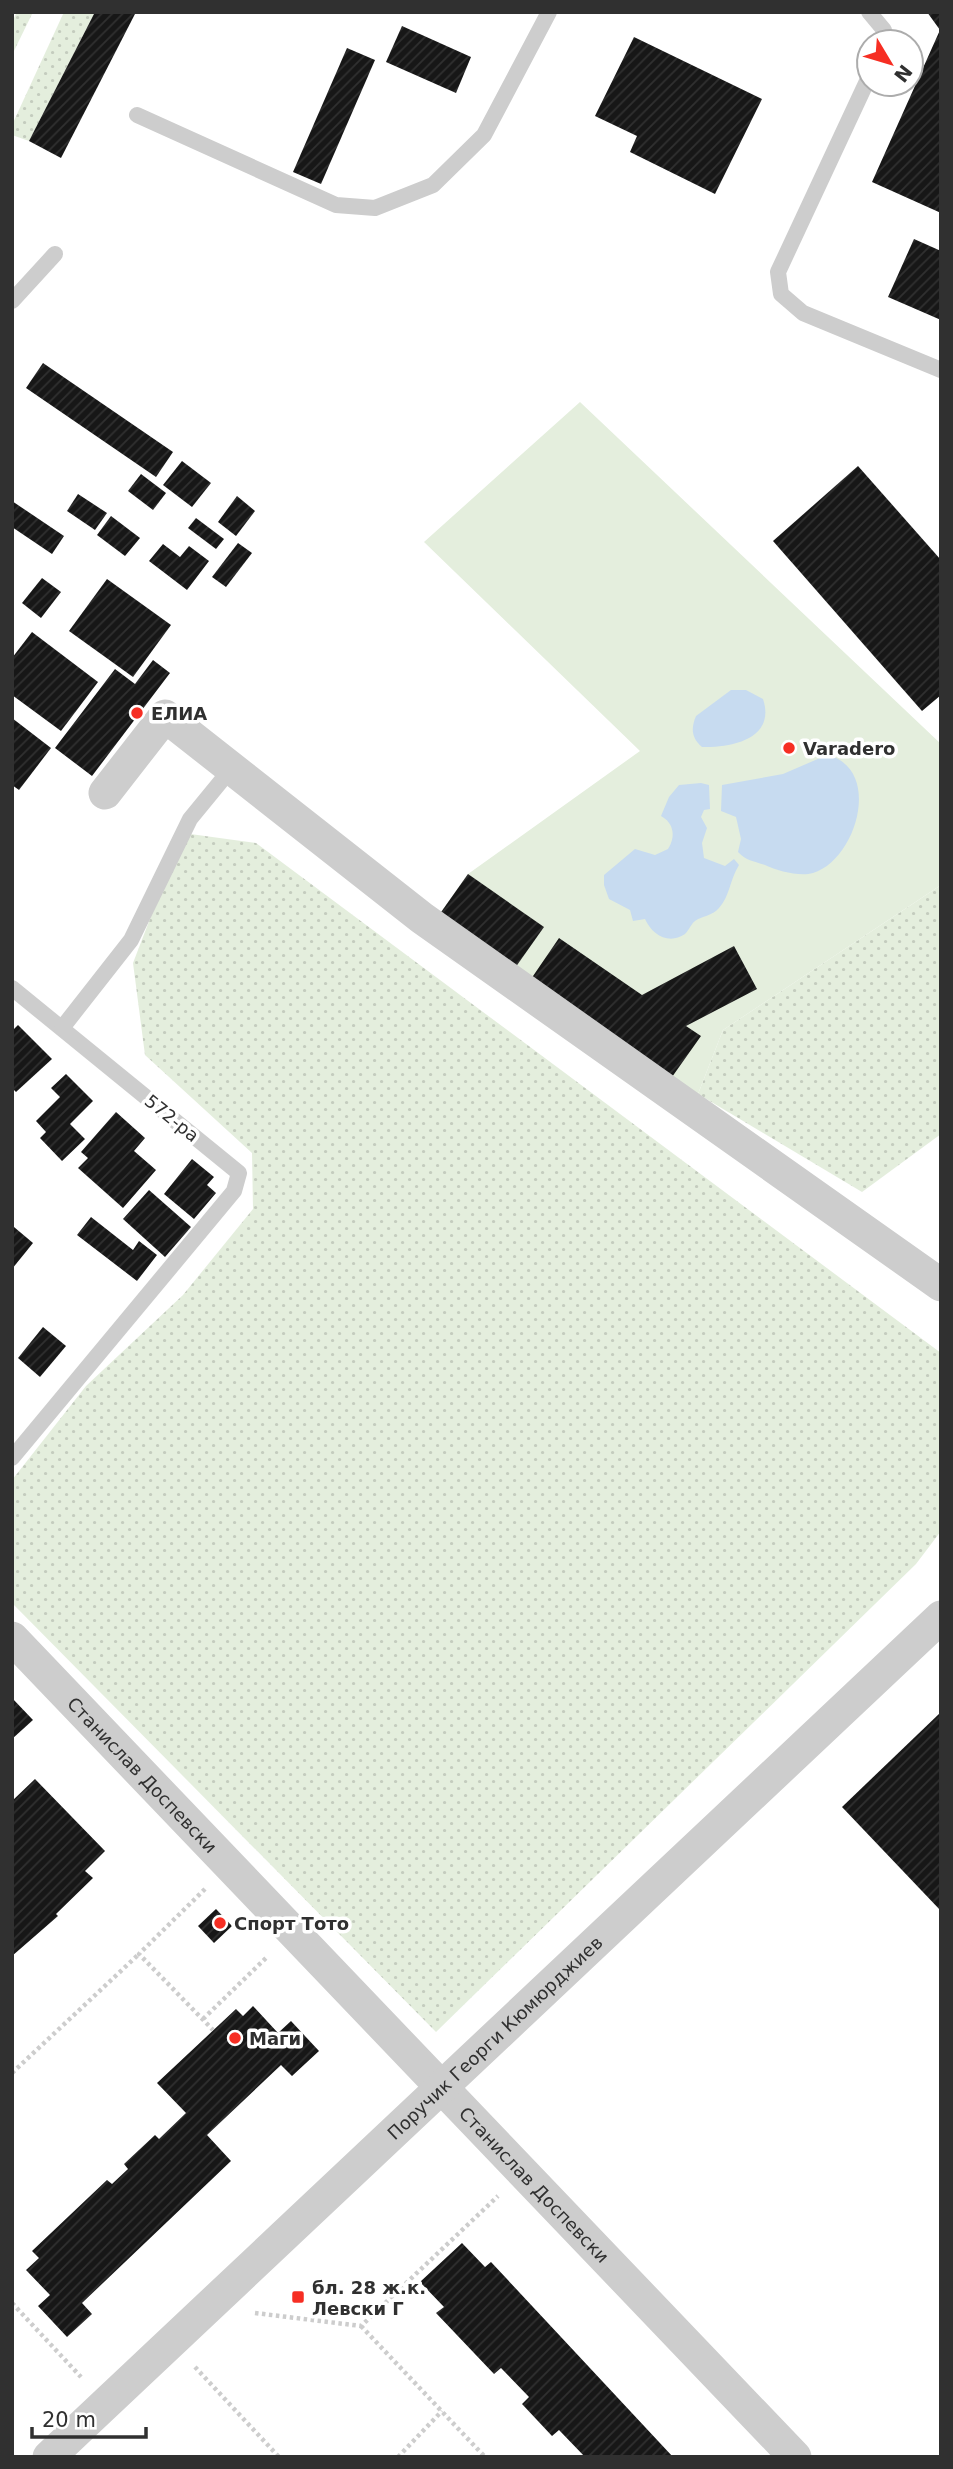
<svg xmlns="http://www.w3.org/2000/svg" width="953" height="2469" viewBox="0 0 953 2469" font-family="'DejaVu Sans',sans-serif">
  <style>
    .grass { fill: url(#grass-dots) }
    .pitch { fill: #e4eedd }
    .water { fill: #c7dbf0 }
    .building { fill: url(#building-hatch) }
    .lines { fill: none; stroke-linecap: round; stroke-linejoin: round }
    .path { stroke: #cdcdcd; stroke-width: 4.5; stroke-dasharray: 3.5 3.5; stroke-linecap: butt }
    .lane { stroke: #cdcdcd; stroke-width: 16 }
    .street { stroke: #cdcdcd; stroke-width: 33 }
    .poi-dot { fill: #f62e23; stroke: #fff; stroke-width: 2.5 }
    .labels { text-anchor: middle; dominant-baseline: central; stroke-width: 7; stroke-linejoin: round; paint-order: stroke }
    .poi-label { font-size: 18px; font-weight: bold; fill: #303030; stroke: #fff; text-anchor: start }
    .street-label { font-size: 18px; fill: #303030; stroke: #fff }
  </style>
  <defs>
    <pattern id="grass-dots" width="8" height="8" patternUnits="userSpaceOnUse" patternTransform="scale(1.75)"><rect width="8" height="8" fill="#e4eedd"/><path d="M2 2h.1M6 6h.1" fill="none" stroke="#c4ccbe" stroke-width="1.8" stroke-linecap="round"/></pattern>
    <pattern id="building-hatch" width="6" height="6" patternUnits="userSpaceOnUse" patternTransform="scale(1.75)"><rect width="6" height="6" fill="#171717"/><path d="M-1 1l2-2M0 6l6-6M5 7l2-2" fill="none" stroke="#303030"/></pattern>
  </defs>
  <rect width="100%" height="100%" fill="#fff"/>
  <g class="grass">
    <path d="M 17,12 L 33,12 L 12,55 L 12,22 Z"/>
    <path d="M 64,12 L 95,12 L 29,141 L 12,135 L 12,125 Z"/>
    <path d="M 183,833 L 256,843 L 941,1353 L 941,1531 L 916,1564 L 436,2032 L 12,1603 L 12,1480 L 86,1386 L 183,1295 L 253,1209 L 252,1153 L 145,1055 L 133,963 Z"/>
    <path d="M 941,885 L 941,1134 L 862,1192 L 698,1094 L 723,1030 Z"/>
  </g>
  <path class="pitch" d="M 580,402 L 941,744 L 941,885 L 723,1030 L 698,1094 L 439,915 L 468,874 L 640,751 L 424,542 Z"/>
  <g class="water">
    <path d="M 731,690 L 746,690 L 763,699 C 776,738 733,748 702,747 C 691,738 691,728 696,716 Z"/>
    <path d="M 827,755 C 883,768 857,860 813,873 C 800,877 778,871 765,865 C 753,861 747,861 738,852 L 741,839 L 736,817 L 721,811 L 722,785 L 783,774 Z"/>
    <path d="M 701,783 L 709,785 L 710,809 L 704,810 L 701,817 L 707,828 L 702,843 L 704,858 L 725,866 L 734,859 L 739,865 C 730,879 730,896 719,908 C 712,916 702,916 695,921 C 691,924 689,930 685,934 C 669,945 652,935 645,919 L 633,921 L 630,910 L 609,899 L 604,885 L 604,875 L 635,849 L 655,855 L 668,849 C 676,837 674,823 661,816 L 669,797 L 679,785 Z"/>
  </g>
  <g class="building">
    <path d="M 95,12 L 136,12 L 61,158 L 29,141 Z"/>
    <path d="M 927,12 L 941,12 L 941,213 L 872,182 L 940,30 Z"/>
    <path d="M 402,26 L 471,57 L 456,93 L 386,62 Z"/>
    <path d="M 634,37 L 762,99 L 715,194 L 630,152 L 637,136 L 595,116 Z"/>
    <path d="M 347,48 L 375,60 L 321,184 L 293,172 Z"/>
    <path d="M 914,239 L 941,251 L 941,320 L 888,297 Z"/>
    <path d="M 43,363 L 173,452 L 156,477 L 26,388 Z"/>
    <path d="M 182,461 L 211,483 L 192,507 L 163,485 Z"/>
    <path d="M 858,466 L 941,560 L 941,695 L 922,711 L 773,541 Z"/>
    <path d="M 141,474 L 166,493 L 153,510 L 128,491 Z"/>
    <path d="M 78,494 L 107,513 L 95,530 L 67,511 Z"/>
    <path d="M 237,496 L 255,511 L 236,536 L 218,522 Z"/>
    <path d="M 12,501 L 64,536 L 52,554 L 12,527 Z"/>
    <path d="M 111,516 L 140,538 L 125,556 L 97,535 Z"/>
    <path d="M 196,518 L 224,539 L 216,549 L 188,528 Z"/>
    <path d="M 238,543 L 252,553 L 226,587 L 212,577 Z"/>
    <path d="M 163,544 L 180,557 L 189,546 L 209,561 L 187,590 L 149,561 Z"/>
    <path d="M 42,578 L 61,592 L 41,618 L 22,603 Z"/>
    <path d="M 107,579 L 171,625 L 133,677 L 69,631 Z"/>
    <path d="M 32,632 L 98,682 L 61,731 L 12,695 L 12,658 Z"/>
    <path d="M 153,660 L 170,673 L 92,776 L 55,748 L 115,669 L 135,684 Z"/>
    <path d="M 12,718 L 51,748 L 19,790 L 12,785 Z"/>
    <path d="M 468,874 L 544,927 L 515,968 L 439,915 Z"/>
    <path d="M 559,938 L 642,995 L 734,946 L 757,989 L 686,1026 L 701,1036 L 672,1077 L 531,979 Z"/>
    <path d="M 18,1025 L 52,1059 L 16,1092 L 12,1088 L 12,1031 Z"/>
    <path d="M 66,1074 L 93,1101 L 70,1124 L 85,1139 L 62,1161 L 40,1138 L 46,1132 L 36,1121 L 60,1097 L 51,1088 Z"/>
    <path d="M 116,1112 L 145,1138 L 134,1151 L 156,1170 L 123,1208 L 78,1168 L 88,1158 L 81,1152 Z"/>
    <path d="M 192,1159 L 214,1177 L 207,1185 L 216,1193 L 194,1219 L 164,1194 Z"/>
    <path d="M 149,1190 L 191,1227 L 165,1257 L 123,1219 Z"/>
    <path d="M 91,1217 L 133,1250 L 139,1241 L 157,1255 L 137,1281 L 77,1235 Z"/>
    <path d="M 14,1227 L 33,1243 L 12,1269 L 12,1229 Z"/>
    <path d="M 43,1327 L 66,1346 L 40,1377 L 18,1358 Z"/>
    <path d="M 12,1698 L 33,1720 L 12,1739 Z"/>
    <path d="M 941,1712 L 941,1911 L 842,1807 Z"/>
    <path d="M 35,1779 L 105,1851 L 85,1871 L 93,1878 L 56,1914 L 58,1916 L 12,1956 L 12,1801 Z"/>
    <path d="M 216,1909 L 232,1926 L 214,1943 L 198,1926 Z"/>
    <path d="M 253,2006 L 278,2033 L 291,2021 L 319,2051 L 292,2076 L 281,2065 L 207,2135 L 231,2161 L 82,2303 L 92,2314 L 67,2337 L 38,2306 L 50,2295 L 26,2270 L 39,2258 L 32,2251 L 107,2180 L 112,2184 L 128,2169 L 124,2164 L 155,2135 L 159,2139 L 186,2113 L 157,2083 L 236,2009 L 243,2016 Z"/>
    <path d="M 462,2243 L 485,2267 L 491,2262 L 673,2457 L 585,2457 L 559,2430 L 552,2436 L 522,2404 L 529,2397 L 501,2368 L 494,2374 L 436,2313 L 444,2307 L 420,2282 Z"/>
  </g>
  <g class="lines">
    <g class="path">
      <path d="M 205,1889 L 139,1954 L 213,2030"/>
      <path d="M 203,2019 L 268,1956"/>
      <path d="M 12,2073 L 139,1954"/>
      <path d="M 12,2303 L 81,2377"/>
      <path d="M 255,2313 L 361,2326 L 498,2196"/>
      <path d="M 361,2326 L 485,2457"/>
      <path d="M 195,2367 L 279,2457"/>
      <path d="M 398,2457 L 442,2411"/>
    </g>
    <g class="lane">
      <path d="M 869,12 L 884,30 L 882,42"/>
      <path d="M 869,77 L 778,272 L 781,294 L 803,313 L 941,370"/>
      <path d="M 137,115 L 336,205 L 375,208 L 433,185 L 484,135 L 549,12"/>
      <path d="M 12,301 L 55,254"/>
      <path d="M 12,988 L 239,1173 L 234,1191 L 12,1458"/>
      <path d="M 62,1028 L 131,940 L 190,819 L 231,769"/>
    </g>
    <g class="street">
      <path d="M 105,793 L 165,716 L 422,918 L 941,1285"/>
      <path id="s1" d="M 12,1638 L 795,2457"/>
      <path id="s2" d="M 49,2457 L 941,1617"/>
    </g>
  </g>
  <g class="poi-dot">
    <circle cx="137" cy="713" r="7"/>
    <circle cx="789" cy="748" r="7"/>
    <circle cx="220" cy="1923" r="7"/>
    <circle cx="235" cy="2038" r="7"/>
    <rect x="291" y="2290" width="14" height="14" rx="3.5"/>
  </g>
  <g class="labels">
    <g class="poi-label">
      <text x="151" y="713">ЕЛИА</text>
      <text x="803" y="748">Varadero</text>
      <text x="234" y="1923">Спорт Тото</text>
      <text x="249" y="2038">Маги</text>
      <text x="312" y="2287">бл. 28 ж.к.<tspan x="312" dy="21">Левски Г</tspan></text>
    </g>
    <g class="street-label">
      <text transform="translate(172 1118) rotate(39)">572-ра</text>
      <text stroke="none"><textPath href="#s1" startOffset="189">Станислав Доспевски</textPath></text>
      <text stroke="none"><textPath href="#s2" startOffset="612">Поручик Георги Кюмюрджиев</textPath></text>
      <text stroke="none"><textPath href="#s1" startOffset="756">Станислав Доспевски</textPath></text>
    </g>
  </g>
  <rect width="953" height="2469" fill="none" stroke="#303030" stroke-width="28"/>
  <g transform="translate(890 63) rotate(128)"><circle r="33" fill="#ffffff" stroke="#acacac" stroke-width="2"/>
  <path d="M0-5L12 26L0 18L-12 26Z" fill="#f62e23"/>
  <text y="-10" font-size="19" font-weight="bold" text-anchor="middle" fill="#303030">N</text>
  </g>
  <path d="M32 2427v10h114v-10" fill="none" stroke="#303030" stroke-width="3.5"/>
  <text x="42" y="2427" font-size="21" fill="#303030" stroke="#ffffff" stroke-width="5" paint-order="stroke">20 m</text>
</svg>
